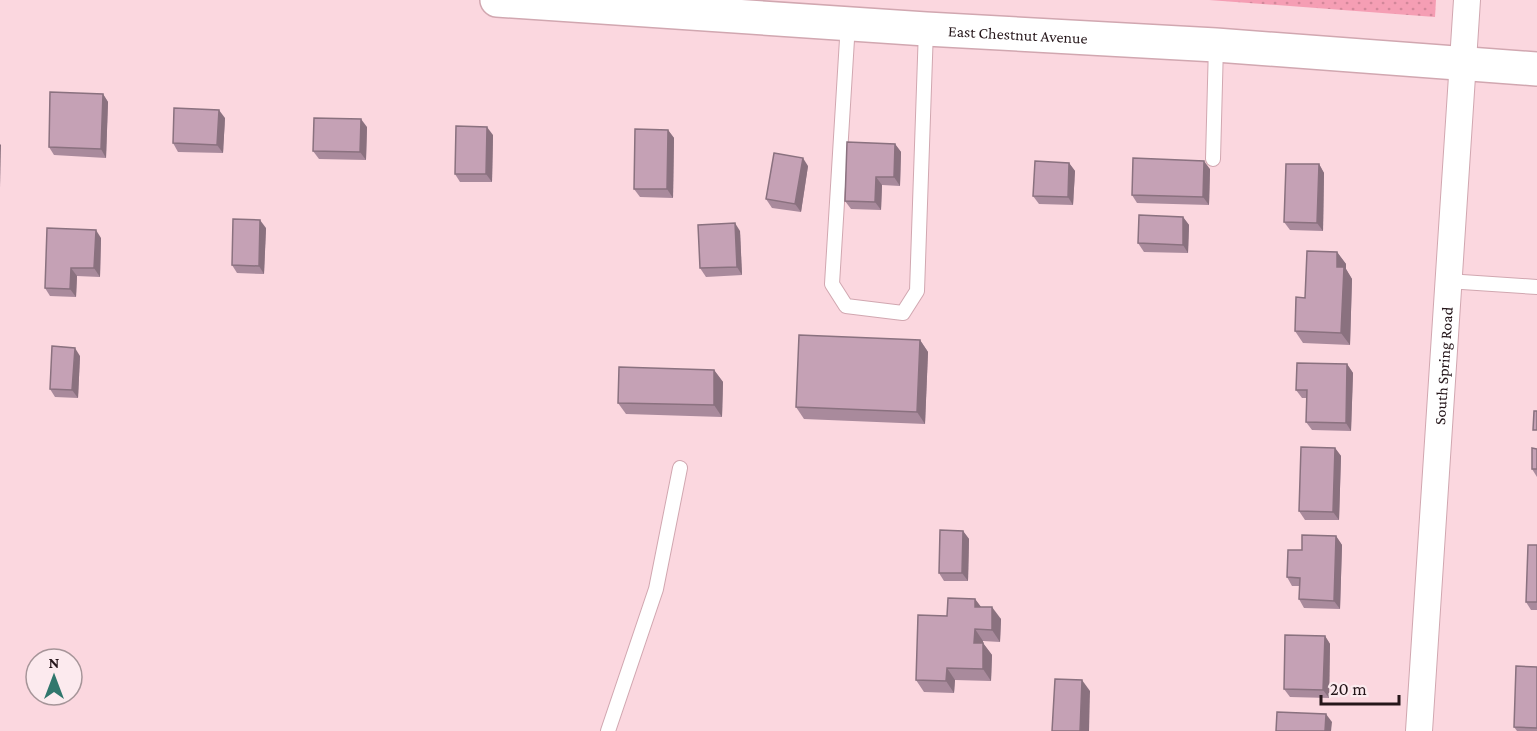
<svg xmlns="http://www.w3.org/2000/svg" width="1537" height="731" viewBox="0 0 1537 731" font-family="'Crimson Pro',serif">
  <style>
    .grass { fill: url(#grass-dots) }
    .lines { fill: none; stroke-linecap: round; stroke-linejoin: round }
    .lane-casing { stroke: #d1a7b0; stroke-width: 16 }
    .street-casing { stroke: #d1a7b0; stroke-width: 28 }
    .secondary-casing { stroke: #d1a7b0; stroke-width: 36 }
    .lane { stroke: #fff; stroke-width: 14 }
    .street { stroke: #fff; stroke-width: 26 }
    .secondary { stroke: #fff; stroke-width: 33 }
    .wall { fill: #a98a9c }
    .shaded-wall { fill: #8a717f }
    .building { fill: #c5a1b5; stroke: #8a717f; stroke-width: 1.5 }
    .labels { text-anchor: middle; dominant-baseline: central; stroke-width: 6; stroke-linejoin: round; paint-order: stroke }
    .street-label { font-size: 16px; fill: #25161a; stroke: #fceaee }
  </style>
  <defs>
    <pattern id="grass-dots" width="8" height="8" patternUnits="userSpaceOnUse" patternTransform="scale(1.5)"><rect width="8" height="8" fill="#f59eb4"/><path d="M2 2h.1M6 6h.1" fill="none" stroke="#d2879a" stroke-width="1.8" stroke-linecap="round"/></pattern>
  </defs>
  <rect width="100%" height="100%" fill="#fbd7df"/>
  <path class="grass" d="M 1209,0 L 1436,0 L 1435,17 Z"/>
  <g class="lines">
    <g class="lane-casing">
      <g id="lane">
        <path d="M 848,23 L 832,284 L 846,306 L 903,313 L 917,291 L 926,29"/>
        <path d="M 1213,159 L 1216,45"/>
        <path d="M 1447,281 L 1537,287"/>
        <path d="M 608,731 L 656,589 L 680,468"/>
      </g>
    </g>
    <g class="street-casing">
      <g id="street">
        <path id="s1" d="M 1419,731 L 1467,0"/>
      </g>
    </g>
    <g class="secondary-casing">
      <g id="secondary">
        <path id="s2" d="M 497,0 L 926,29 L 1216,45 L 1537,69"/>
      </g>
    </g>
    <use href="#lane" class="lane"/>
    <use href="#street" class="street"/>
    <use href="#secondary" class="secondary"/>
  </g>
  <g class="wall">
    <path d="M 103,94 L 108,102 L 106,158 L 54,155 L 49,147 Z"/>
    <path d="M 225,118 L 223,153 L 178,152 L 173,143 Z"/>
    <path d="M 367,127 L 366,160 L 319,159 L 313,151 Z"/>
    <path d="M 668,130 L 674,138 L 673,198 L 640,197 L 634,189 Z"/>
    <path d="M 493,135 L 492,182 L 460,182 L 455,174 Z"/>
    <path d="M 895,144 L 901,152 L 900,186 L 882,185 L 881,210 L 851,209 L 845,201 Z"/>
    <path d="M 1069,163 L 1075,171 L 1073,205 L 1039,204 L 1033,196 Z"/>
    <path d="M 1319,164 L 1324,173 L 1323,231 L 1290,230 L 1284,222 Z"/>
    <path d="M 808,166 L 801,212 L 772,208 L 766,199 Z"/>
    <path d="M 1210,169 L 1209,205 L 1137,203 L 1132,195 Z"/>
    <path d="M 1183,217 L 1189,225 L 1188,253 L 1144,252 L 1138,243 Z"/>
    <path d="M 266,228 L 264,274 L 237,273 L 232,265 Z"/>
    <path d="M 740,231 L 742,275 L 706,277 L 700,268 Z"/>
    <path d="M 101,238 L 100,277 L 77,276 L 76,297 L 50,296 L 45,288 Z"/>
    <path d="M 1337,252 L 1346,264 L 1346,269 L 1352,279 L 1350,345 L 1303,343 L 1295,331 L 1305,298 Z"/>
    <path d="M 920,340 L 928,352 L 925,424 L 804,419 L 796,407 Z"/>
    <path d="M 80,356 L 78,398 L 55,397 L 50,389 Z"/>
    <path d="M 1347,364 L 1353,373 L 1351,431 L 1312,430 L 1306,422 L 1307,398 L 1302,398 L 1296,390 Z"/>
    <path d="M 714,370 L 723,382 L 722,417 L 626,414 L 618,403 Z"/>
    <path d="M 1335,448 L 1341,456 L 1339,520 L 1305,520 L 1299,511 Z"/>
    <path d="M 1537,449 L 1537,477 L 1532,469 Z"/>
    <path d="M 963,531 L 969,539 L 968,581 L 944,581 L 939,573 Z"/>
    <path d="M 1336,536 L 1342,545 L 1340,609 L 1304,608 L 1299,599 L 1299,586 L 1292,586 L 1287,577 L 1302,550 Z"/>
    <path d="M 1537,545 L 1537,610 L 1531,610 L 1526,602 Z"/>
    <path d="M 975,599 L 981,607 L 1001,619 L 1000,642 L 983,641 L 983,643 L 992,655 L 991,681 L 955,680 L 954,693 L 924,692 L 916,680 L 947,616 Z"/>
    <path d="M 1325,636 L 1330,644 L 1329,698 L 1290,697 L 1284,689 Z"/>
    <path d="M 1537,667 L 1537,731 L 1517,731 L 1514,727 Z"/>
  </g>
  <g class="shaded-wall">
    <path d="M 103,94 L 108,102 L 106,158 L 101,149 Z"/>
    <path d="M 219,110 L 225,118 L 223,153 L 217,145 Z"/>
    <path d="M 361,119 L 367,127 L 366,160 L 360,152 Z"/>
    <path d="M 487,127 L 493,135 L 492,182 L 486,174 Z"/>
    <path d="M 668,130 L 674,138 L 673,198 L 667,189 Z"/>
    <path d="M 0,144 L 1,145 L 0,188 Z"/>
    <path d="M 895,144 L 901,152 L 900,186 L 894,177 Z"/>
    <path d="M 803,158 L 808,166 L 801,212 L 795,204 Z"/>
    <path d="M 1204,161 L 1210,169 L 1209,205 L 1203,197 Z"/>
    <path d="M 1069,163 L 1075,171 L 1073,205 L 1068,197 Z"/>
    <path d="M 1319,164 L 1324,173 L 1323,231 L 1317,223 Z"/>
    <path d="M 876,177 L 882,185 L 881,210 L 875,202 Z"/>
    <path d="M 1183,217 L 1189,225 L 1188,253 L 1183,245 Z"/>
    <path d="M 260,220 L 266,228 L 264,274 L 259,266 Z"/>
    <path d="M 735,223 L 740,231 L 742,275 L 737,267 Z"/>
    <path d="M 96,230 L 101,238 L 100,277 L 94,268 Z"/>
    <path d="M 1337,252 L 1346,264 L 1346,269 L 1352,279 L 1350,345 L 1341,333 L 1337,267 Z"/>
    <path d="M 71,268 L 77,276 L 76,297 L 70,289 Z"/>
    <path d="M 920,340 L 928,352 L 925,424 L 917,412 Z"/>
    <path d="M 75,348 L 80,356 L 78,398 L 72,390 Z"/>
    <path d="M 1347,364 L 1353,373 L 1351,431 L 1346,423 Z"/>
    <path d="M 714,370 L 723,382 L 722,417 L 714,405 Z"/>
    <path d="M 1335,448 L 1341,456 L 1339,520 L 1333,512 Z"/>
    <path d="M 963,531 L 969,539 L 968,581 L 962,573 Z"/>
    <path d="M 1336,536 L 1342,545 L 1340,609 L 1334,601 Z"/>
    <path d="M 975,599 L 984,611 L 975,607 Z"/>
    <path d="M 992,607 L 1001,619 L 1000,642 L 992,630 Z"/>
    <path d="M 975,629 L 983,641 L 983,655 L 974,643 Z"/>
    <path d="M 1325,636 L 1330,644 L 1329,698 L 1323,690 Z"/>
    <path d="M 983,643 L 992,655 L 991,681 L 983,669 Z"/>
    <path d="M 947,668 L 955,680 L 954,693 L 946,681 Z"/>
    <path d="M 1082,680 L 1090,691 L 1089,731 L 1080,731 Z"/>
    <path d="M 1326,714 L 1332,722 L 1331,731 L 1325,731 Z"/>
  </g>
  <g class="building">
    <path d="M 50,92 L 103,94 L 101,149 L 49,147 Z"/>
    <path d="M 174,108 L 219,110 L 217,145 L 173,143 Z"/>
    <path d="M 314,118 L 361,119 L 360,152 L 313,151 Z"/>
    <path d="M 456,126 L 487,127 L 486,174 L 455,174 Z"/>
    <path d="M 635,129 L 668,130 L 667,189 L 634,189 Z"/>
    <path d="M 847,142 L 895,144 L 894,177 L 876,177 L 875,202 L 845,201 Z"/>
    <path d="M 774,153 L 803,158 L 795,204 L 766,199 Z"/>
    <path d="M 1133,158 L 1204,161 L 1203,197 L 1132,195 Z"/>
    <path d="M 1035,161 L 1069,163 L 1068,197 L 1033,196 Z"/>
    <path d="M 1286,164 L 1319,164 L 1317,223 L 1284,222 Z"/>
    <path d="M 1139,215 L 1183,217 L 1183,245 L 1138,243 Z"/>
    <path d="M 233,219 L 260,220 L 259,266 L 232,265 Z"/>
    <path d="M 735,223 L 737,267 L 700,268 L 698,225 Z"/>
    <path d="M 47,228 L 96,230 L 94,268 L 71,268 L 70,289 L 45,288 Z"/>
    <path d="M 1307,251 L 1337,252 L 1337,267 L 1344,267 L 1341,333 L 1295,331 L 1296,297 L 1305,298 Z"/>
    <path d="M 799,335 L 920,340 L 917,412 L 796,407 Z"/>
    <path d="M 52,346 L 75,348 L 72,390 L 50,389 Z"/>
    <path d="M 1297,363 L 1347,364 L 1346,423 L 1306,422 L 1307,390 L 1296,390 Z"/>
    <path d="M 619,367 L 714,370 L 714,405 L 618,403 Z"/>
    <path d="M 1534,411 L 1537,411 L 1537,430 L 1533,430 Z"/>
    <path d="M 1301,447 L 1335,448 L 1333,512 L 1299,511 Z"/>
    <path d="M 1532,448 L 1537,449 L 1537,469 L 1532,469 Z"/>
    <path d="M 940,530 L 963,531 L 962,573 L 939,573 Z"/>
    <path d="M 1302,535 L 1336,536 L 1334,601 L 1299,599 L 1300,578 L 1287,577 L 1288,550 L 1302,550 Z"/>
    <path d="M 1528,545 L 1537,545 L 1537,602 L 1526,602 Z"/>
    <path d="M 948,598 L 975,599 L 975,607 L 992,607 L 992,630 L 975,629 L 974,643 L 983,643 L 983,669 L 947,668 L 946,681 L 916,680 L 918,615 L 947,616 Z"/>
    <path d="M 1285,635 L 1325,636 L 1323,690 L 1284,689 Z"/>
    <path d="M 1516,666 L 1537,667 L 1537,728 L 1514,727 Z"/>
    <path d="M 1055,679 L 1082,680 L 1080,731 L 1052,731 Z"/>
    <path d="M 1277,712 L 1326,714 L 1325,731 L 1276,731 Z"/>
  </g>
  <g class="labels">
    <g class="street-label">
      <text stroke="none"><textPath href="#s2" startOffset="522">East Chestnut Avenue</textPath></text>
      <text stroke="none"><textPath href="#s1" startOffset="366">South Spring Road</textPath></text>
    </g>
  </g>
  <g transform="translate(54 677)"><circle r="28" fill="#fceaee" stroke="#a69599" stroke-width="1.5"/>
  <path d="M0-4.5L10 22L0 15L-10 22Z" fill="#31776d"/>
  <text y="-9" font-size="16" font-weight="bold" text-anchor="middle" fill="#25161a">N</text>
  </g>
  <path d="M1321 695v9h78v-9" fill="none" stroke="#25161a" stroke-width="3"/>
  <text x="1330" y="695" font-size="18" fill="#25161a" stroke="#fceaee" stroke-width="4.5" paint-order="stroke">20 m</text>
</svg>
